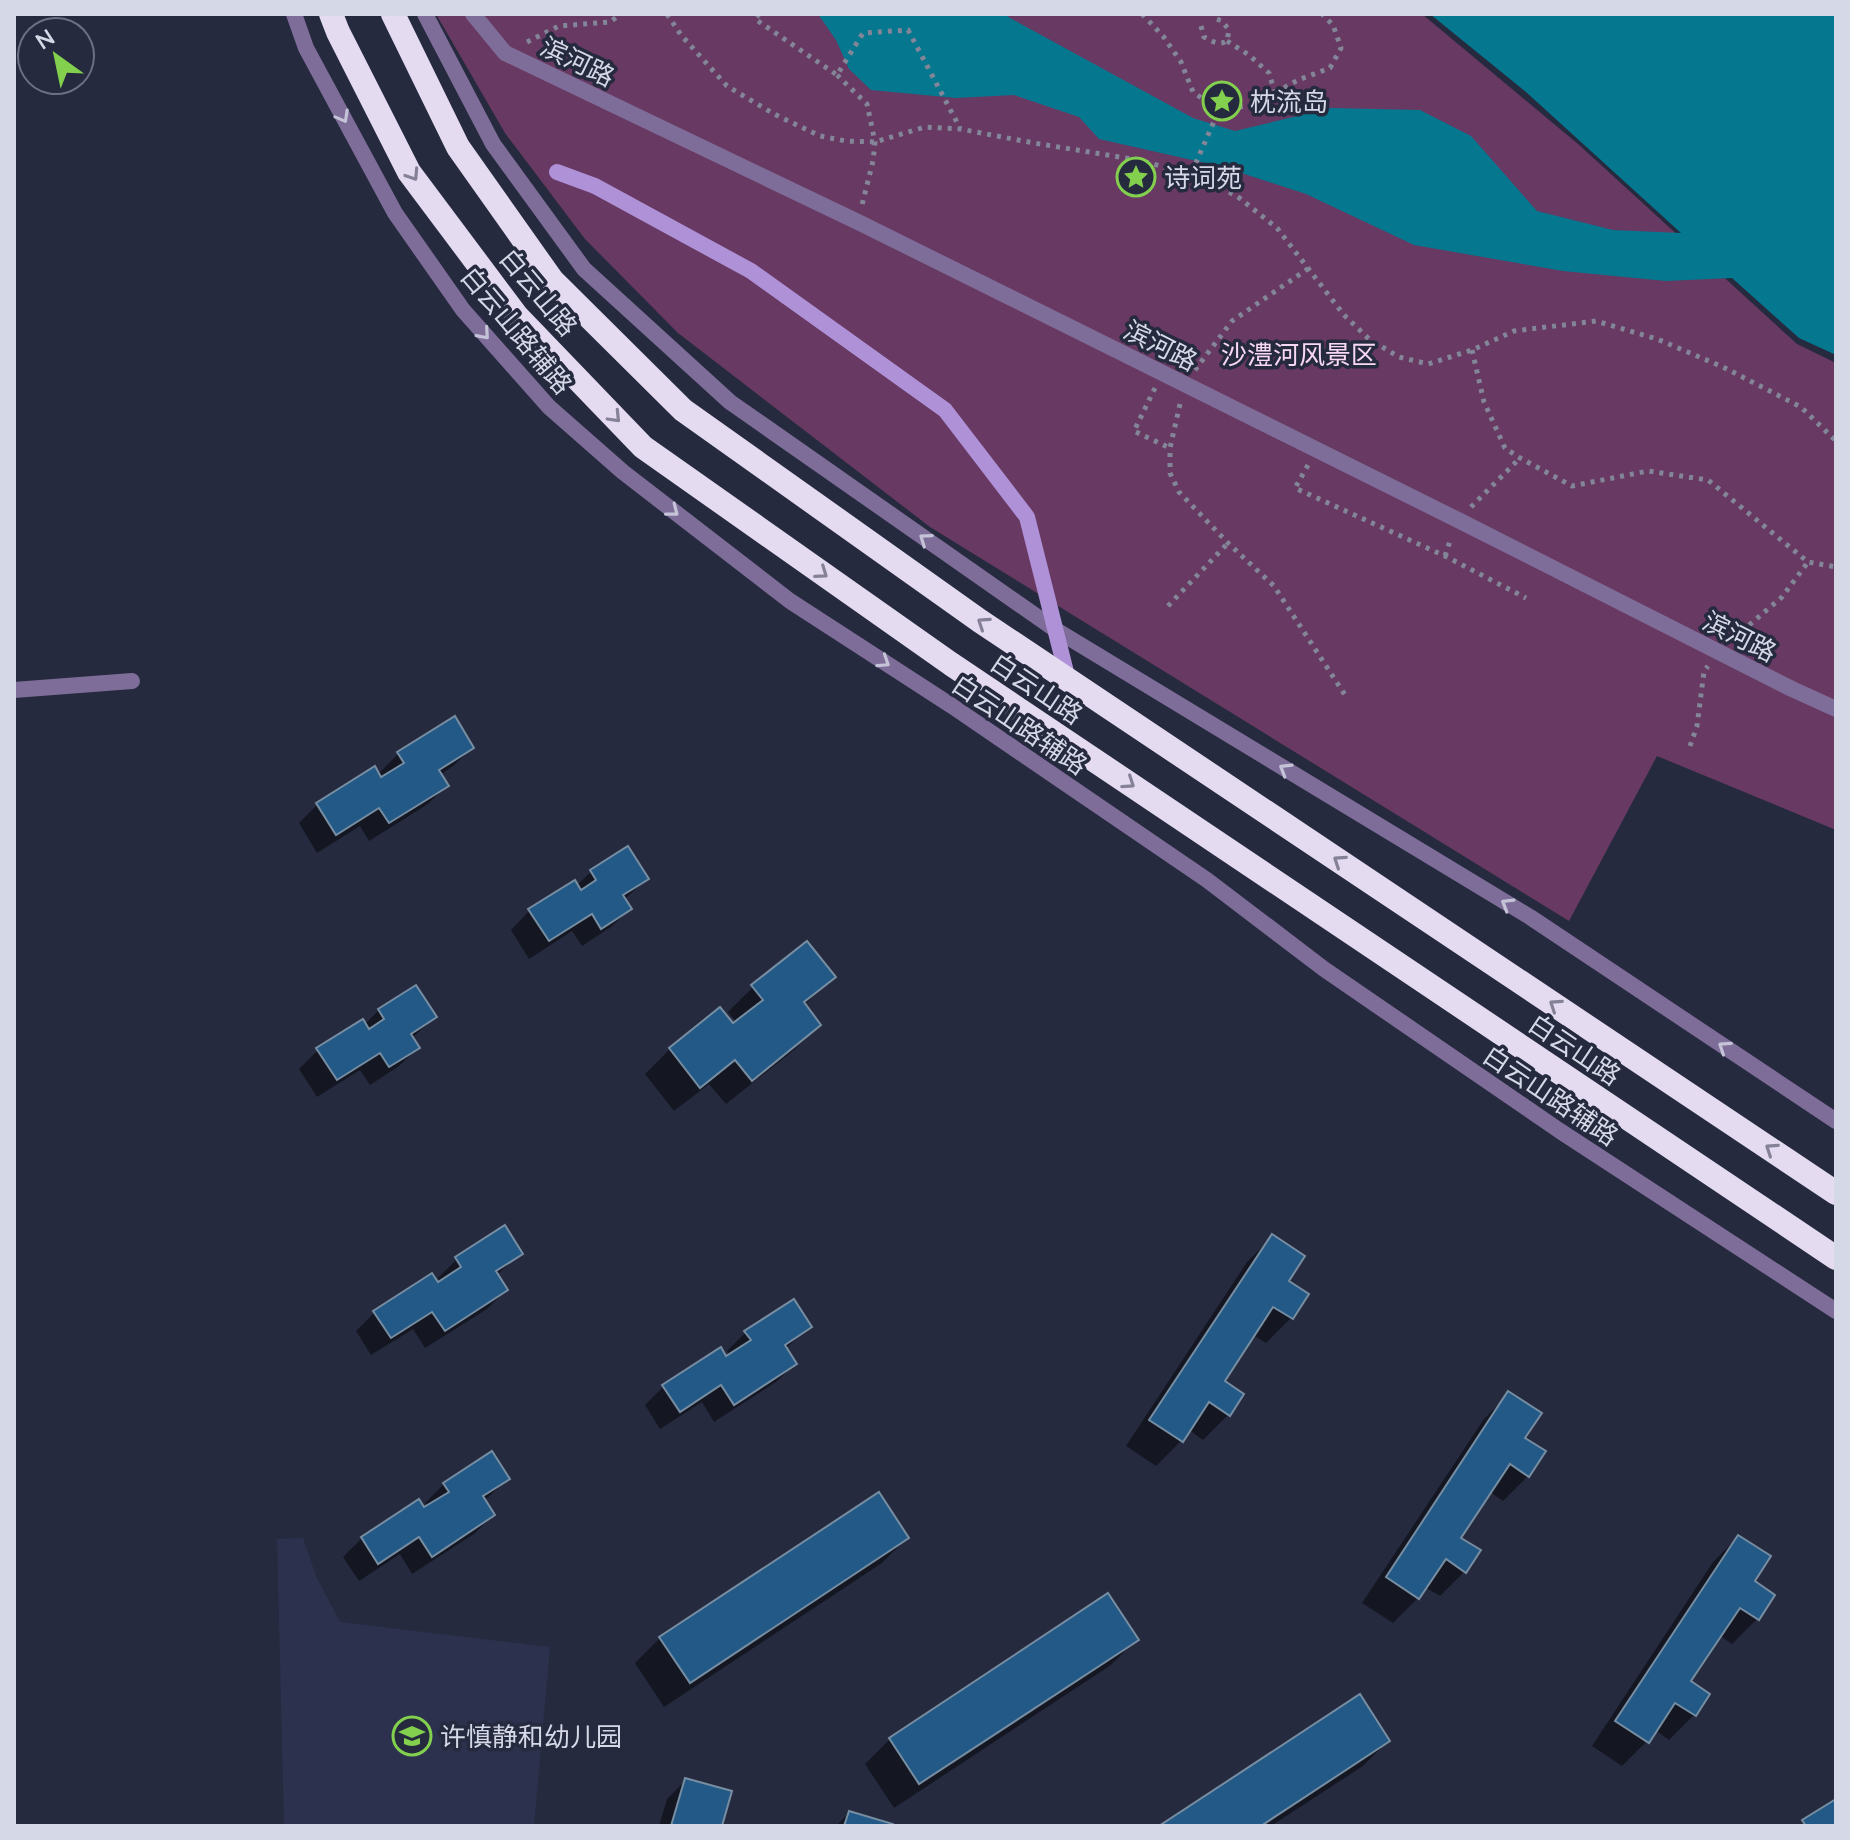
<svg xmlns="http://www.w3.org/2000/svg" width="1850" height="1840" viewBox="0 0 1850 1840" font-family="Lato,'Noto Sans SC',sans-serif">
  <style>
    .built { fill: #2c314d }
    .green { fill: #683962 }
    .water { fill: #05778f }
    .shadow { fill: #0007 }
    .building { fill: #225986; stroke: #778da1; stroke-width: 2 }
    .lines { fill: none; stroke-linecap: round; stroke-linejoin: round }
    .path { stroke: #838698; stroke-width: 5; stroke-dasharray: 4 6; stroke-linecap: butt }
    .street { stroke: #7f6d99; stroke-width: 16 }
    .secondary { stroke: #ae91d7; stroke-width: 16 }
    .highway { stroke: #e4dbf1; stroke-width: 24 }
    .oneway { stroke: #c4c3d7 }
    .oneway2 { stroke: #858298 }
    .labels { text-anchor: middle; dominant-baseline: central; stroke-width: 7; stroke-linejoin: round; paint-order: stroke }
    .street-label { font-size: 26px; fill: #d5d8e6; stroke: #262a3f }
    .poi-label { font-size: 26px; fill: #d5d8e6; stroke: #262a3f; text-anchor: start }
    .park-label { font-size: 26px; fill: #f8d8f3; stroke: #262a3f }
  </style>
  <rect width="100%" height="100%" fill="#262a3f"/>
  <path class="built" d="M 303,1538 L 316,1576 L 340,1622 L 550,1647 L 534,1826 L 284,1826 L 277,1539 Z"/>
  <path class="green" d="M 436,14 L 1422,14 L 1578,144 L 1797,344 L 1836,363 L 1836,830 L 1657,756 L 1569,921 L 930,527 L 678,333 L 585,239 L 505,133 Z"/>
  <path class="water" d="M 818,14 L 1005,14 L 1010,18 L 1193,118 L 1235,131 L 1331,108 L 1420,110 L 1471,136 L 1537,211 L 1613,230 L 1681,233 L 1526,92 L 1430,14 L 1836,14 L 1836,355 L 1799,338 L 1732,278 L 1666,281 L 1563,271 L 1414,245 L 1306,194 L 1223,167 L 1099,139 L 1079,117 L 1014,95 L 956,98 L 871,90 L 849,69 L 836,40 Z"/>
  <g class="shadow">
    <path d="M 454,719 L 472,748 L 453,766 L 440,775 L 446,786 L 428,804 L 369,841 L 360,826 L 317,853 L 299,823 L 317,805 L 377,775 L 398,754 Z"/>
    <path d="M 627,849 L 647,878 L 624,900 L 630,909 L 611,927 L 582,946 L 572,931 L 529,959 L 511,930 L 529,911 L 576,886 L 591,872 Z"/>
    <path d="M 833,977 L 804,1005 L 819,1025 L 794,1050 L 726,1104 L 709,1084 L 674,1111 L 645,1074 L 670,1049 L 737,1023 L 728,1012 L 753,987 Z"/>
    <path d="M 379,1010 L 435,1017 L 412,1038 L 418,1048 L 399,1066 L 370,1085 L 360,1070 L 317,1097 L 299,1069 L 318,1050 L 364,1025 Z"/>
    <path d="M 1272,1237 L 1286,1281 L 1307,1295 L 1291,1318 L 1266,1343 L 1253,1335 L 1222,1382 L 1228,1415 L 1203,1440 L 1189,1430 L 1181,1441 L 1156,1466 L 1126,1446 L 1247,1262 Z"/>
    <path d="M 520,1253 L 496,1276 L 506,1290 L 487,1309 L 425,1348 L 413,1329 L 371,1355 L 356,1331 L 374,1313 L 441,1282 L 438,1278 L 457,1259 Z"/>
    <path d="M 809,1327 L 785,1349 L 795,1364 L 776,1382 L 714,1422 L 702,1402 L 660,1429 L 645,1405 L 664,1386 L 730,1356 L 727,1351 L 746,1332 Z"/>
    <path d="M 1509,1394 L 1522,1438 L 1528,1476 L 1503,1501 L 1490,1492 L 1459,1539 L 1465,1571 L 1440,1596 L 1425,1587 L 1418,1598 L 1393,1623 L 1362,1603 L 1484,1419 Z"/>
    <path d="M 508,1479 L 484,1501 L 493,1515 L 474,1534 L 412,1574 L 400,1554 L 359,1581 L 343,1557 L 362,1538 L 428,1507 L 425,1503 L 444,1484 Z"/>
    <path d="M 1738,1537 L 1752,1582 L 1773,1596 L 1757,1619 L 1732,1644 L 1719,1635 L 1688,1682 L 1708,1695 L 1694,1715 L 1669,1740 L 1655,1730 L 1647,1741 L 1622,1766 L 1592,1746 L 1713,1562 Z"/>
    <path d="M 907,1538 L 882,1563 L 664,1707 L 635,1663 L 660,1638 Z"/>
    <path d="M 1136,1640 L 1111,1665 L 894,1808 L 865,1764 L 890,1739 Z"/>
    <path d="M 1388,1741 L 1363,1766 L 1271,1826 L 1163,1826 Z"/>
    <path d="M 685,1781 L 720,1826 L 659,1826 L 667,1799 Z"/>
    <path d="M 849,1813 L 890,1826 L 836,1826 Z"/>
  </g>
  <g class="building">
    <path d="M 455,716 L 474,748 L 439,770 L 449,786 L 389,823 L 379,808 L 336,835 L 316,803 L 375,766 L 381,777 L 404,763 L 397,752 Z"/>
    <path d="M 628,846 L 649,879 L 623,895 L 632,909 L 601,929 L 592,914 L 549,941 L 528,909 L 575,880 L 581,890 L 596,880 L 590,870 Z"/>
    <path d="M 807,941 L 836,977 L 804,1002 L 821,1025 L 752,1081 L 735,1060 L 700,1088 L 669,1048 L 720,1007 L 733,1023 L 763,1000 L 751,985 Z"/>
    <path d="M 416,985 L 437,1017 L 411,1034 L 420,1048 L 389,1067 L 380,1053 L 337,1080 L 316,1048 L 363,1019 L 369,1029 L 384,1019 L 378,1009 Z"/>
    <path d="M 505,1225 L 523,1254 L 496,1271 L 508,1290 L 445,1331 L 432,1312 L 391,1338 L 373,1311 L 432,1273 L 438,1282 L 461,1267 L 455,1257 Z"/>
    <path d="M 1272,1234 L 1305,1256 L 1289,1281 L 1309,1294 L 1293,1319 L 1273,1307 L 1225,1381 L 1244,1394 L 1230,1416 L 1209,1402 L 1183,1442 L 1149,1420 Z"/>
    <path d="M 794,1299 L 812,1327 L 785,1345 L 797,1364 L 734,1405 L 721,1385 L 680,1412 L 662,1385 L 721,1347 L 726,1356 L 751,1340 L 744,1331 Z"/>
    <path d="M 1508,1391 L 1542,1413 L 1525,1438 L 1546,1451 L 1529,1477 L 1510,1464 L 1461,1538 L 1481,1550 L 1466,1573 L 1446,1559 L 1419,1599 L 1386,1577 Z"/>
    <path d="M 492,1451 L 510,1479 L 483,1496 L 495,1515 L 432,1557 L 419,1537 L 378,1564 L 361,1537 L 419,1499 L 424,1507 L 449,1492 L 443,1483 Z"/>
    <path d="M 879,1492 L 909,1538 L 690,1683 L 659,1637 Z"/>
    <path d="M 1738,1535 L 1771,1556 L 1755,1581 L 1775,1595 L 1759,1620 L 1740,1608 L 1691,1681 L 1710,1694 L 1696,1716 L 1675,1703 L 1649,1743 L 1615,1721 Z"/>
    <path d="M 1108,1593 L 1139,1640 L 919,1784 L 889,1738 Z"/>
    <path d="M 1360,1694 L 1390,1741 L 1261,1826 L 1159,1826 Z"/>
    <path d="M 685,1778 L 732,1791 L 722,1826 L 671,1826 Z"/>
    <path d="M 1836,1799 L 1836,1826 L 1806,1826 L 1802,1820 Z"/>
    <path d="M 849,1811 L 893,1824 L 892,1826 L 844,1826 Z"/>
  </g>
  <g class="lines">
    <g class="path">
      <path d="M 667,14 L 681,35 L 727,86 L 774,114 L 820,136 L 846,141 L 875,142 L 925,127 L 960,129 L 1034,143 L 1138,160 L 1191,174 L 1237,196 L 1277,228 L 1344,315 L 1369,339 L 1399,357 L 1428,364 L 1472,350 L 1514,331 L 1596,321 L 1657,339 L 1723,367 L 1801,407 L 1836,441"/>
      <path d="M 759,14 L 755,19 L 837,75 L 863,33 L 908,30 L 960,128"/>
      <path d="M 1142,14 L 1163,36 L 1181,62 L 1193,92 L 1219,110 L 1191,174"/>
      <path d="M 1201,26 L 1204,37 C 1212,41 1218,46 1227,41 L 1229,30 L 1222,21 L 1214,18"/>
      <path d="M 1227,41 L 1249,55 L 1269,73 L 1275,93"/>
      <path d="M 527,42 L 559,26 L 610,22 L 621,14"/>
      <path d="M 837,75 L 867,104 L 875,142 L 873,161 L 862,205"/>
      <path d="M 1219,110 L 1253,105 L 1298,80 L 1330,68 L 1341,48 L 1333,25 L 1322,14"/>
      <path d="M 1472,350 L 1484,402 L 1505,448 L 1520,458 L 1572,486 L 1648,471 L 1708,480 L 1808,562 L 1836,567"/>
      <path d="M 1195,370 L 1232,321 L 1309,268"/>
      <path d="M 1155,388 L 1134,431 L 1170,448"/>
      <path d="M 1180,404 L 1170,448 L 1170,473 L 1179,492 L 1228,543 L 1274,586 L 1345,695"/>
      <path d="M 1308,465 L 1295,488 L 1445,556 L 1526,598"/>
      <path d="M 1471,507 L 1520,458"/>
      <path d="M 1445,556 L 1451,538"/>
      <path d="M 1168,606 L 1228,543"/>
      <path d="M 1734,638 L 1782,597 L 1808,562"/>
      <path d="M 1690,746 L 1697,726 L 1704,671 L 1708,666"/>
    </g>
    <g class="street">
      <path d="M 294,14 L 306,48 L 395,213 L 463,310 L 549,407 L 623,472 L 790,601 L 952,706 L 1207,880 L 1324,969 L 1560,1131 L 1836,1311"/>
      <path d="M 425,14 L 493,144 L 584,269 L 730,402 L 1056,630 L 1530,917 L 1836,1121"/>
      <path d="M 473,14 L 505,53 L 858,222 L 1080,332 L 1458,520 L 1792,689 L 1836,709"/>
      <path d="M 14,690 L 132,681"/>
    </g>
    <path class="secondary" d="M 557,172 L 595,186 L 751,271 L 945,410 L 1027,517 L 1068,680"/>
    <g class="highway">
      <path d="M 331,14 L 338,32 L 409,172 L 516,315 L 643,447 L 951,664 L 1836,1258"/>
      <path d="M 393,14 L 458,147 L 552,280 L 683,410 L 980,621 L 1836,1193"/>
    </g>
  </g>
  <defs><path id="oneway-chevron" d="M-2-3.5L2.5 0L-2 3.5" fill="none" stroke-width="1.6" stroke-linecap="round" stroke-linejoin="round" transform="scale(2)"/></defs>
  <g class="oneway">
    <use href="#oneway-chevron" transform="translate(343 117) rotate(61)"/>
    <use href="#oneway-chevron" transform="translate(484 334) rotate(49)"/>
    <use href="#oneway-chevron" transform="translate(673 511) rotate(38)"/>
    <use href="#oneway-chevron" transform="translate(925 539) rotate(-145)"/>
    <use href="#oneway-chevron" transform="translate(884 662) rotate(33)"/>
    <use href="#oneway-chevron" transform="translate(1285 769) rotate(-149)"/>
    <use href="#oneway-chevron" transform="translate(1507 904) rotate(-149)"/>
    <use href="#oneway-chevron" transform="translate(1724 1047) rotate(-146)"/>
  </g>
  <g class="oneway2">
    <use href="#oneway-chevron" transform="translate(413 175) rotate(57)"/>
    <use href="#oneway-chevron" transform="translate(615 417) rotate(46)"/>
    <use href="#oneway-chevron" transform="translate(822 573) rotate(35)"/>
    <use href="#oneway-chevron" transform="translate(983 623) rotate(-146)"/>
    <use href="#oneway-chevron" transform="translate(1129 783) rotate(34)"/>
    <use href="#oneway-chevron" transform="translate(1339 861) rotate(-146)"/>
    <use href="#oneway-chevron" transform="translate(1555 1005) rotate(-146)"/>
    <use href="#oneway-chevron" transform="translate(1771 1149) rotate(-146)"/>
  </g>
  <defs>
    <g id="sight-ring" transform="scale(2)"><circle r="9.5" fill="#262a3f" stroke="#83d04e" stroke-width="1.5"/><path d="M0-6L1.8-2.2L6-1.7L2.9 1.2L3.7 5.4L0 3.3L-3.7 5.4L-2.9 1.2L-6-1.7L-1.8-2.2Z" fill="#83d04e"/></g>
    <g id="school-ring" transform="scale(2)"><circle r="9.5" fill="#262a3f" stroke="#83d04e" stroke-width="1.5"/><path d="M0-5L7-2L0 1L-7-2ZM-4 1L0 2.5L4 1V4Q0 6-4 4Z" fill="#83d04e"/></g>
  </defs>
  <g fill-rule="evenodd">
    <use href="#sight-ring" x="1222" y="101"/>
    <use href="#sight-ring" x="1136" y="177"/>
    <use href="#school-ring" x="412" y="1736"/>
  </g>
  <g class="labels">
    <g class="street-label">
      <text transform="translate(578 61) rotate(26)">滨河路</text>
      <text transform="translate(539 292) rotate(50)">白云山路</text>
      <text transform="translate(517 330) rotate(50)">白云山路辅路</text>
      <text transform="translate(1161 345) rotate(27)">滨河路</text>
      <text transform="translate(1740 636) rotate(27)">滨河路</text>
      <text transform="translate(1037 688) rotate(34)">白云山路</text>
      <text transform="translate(1020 724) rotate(34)">白云山路辅路</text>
      <text transform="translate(1575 1049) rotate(34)">白云山路</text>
      <text transform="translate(1551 1095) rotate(34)">白云山路辅路</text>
    </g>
    <g class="poi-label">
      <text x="1250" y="101">枕流岛</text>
      <text x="1164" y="177">诗词苑</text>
      <text x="440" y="1736">许慎静和幼儿园</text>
    </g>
    <g class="park-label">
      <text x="1299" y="354">沙澧河风景区</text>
    </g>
  </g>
  <rect width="1850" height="1840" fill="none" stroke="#d5d8e6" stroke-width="32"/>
  <g transform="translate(56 56) rotate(327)"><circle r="38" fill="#262a3f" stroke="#6c7082" stroke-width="2"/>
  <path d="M0-6L14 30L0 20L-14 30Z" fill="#83d04e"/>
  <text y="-12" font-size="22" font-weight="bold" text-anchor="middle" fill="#d5d8e6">N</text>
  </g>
</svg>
